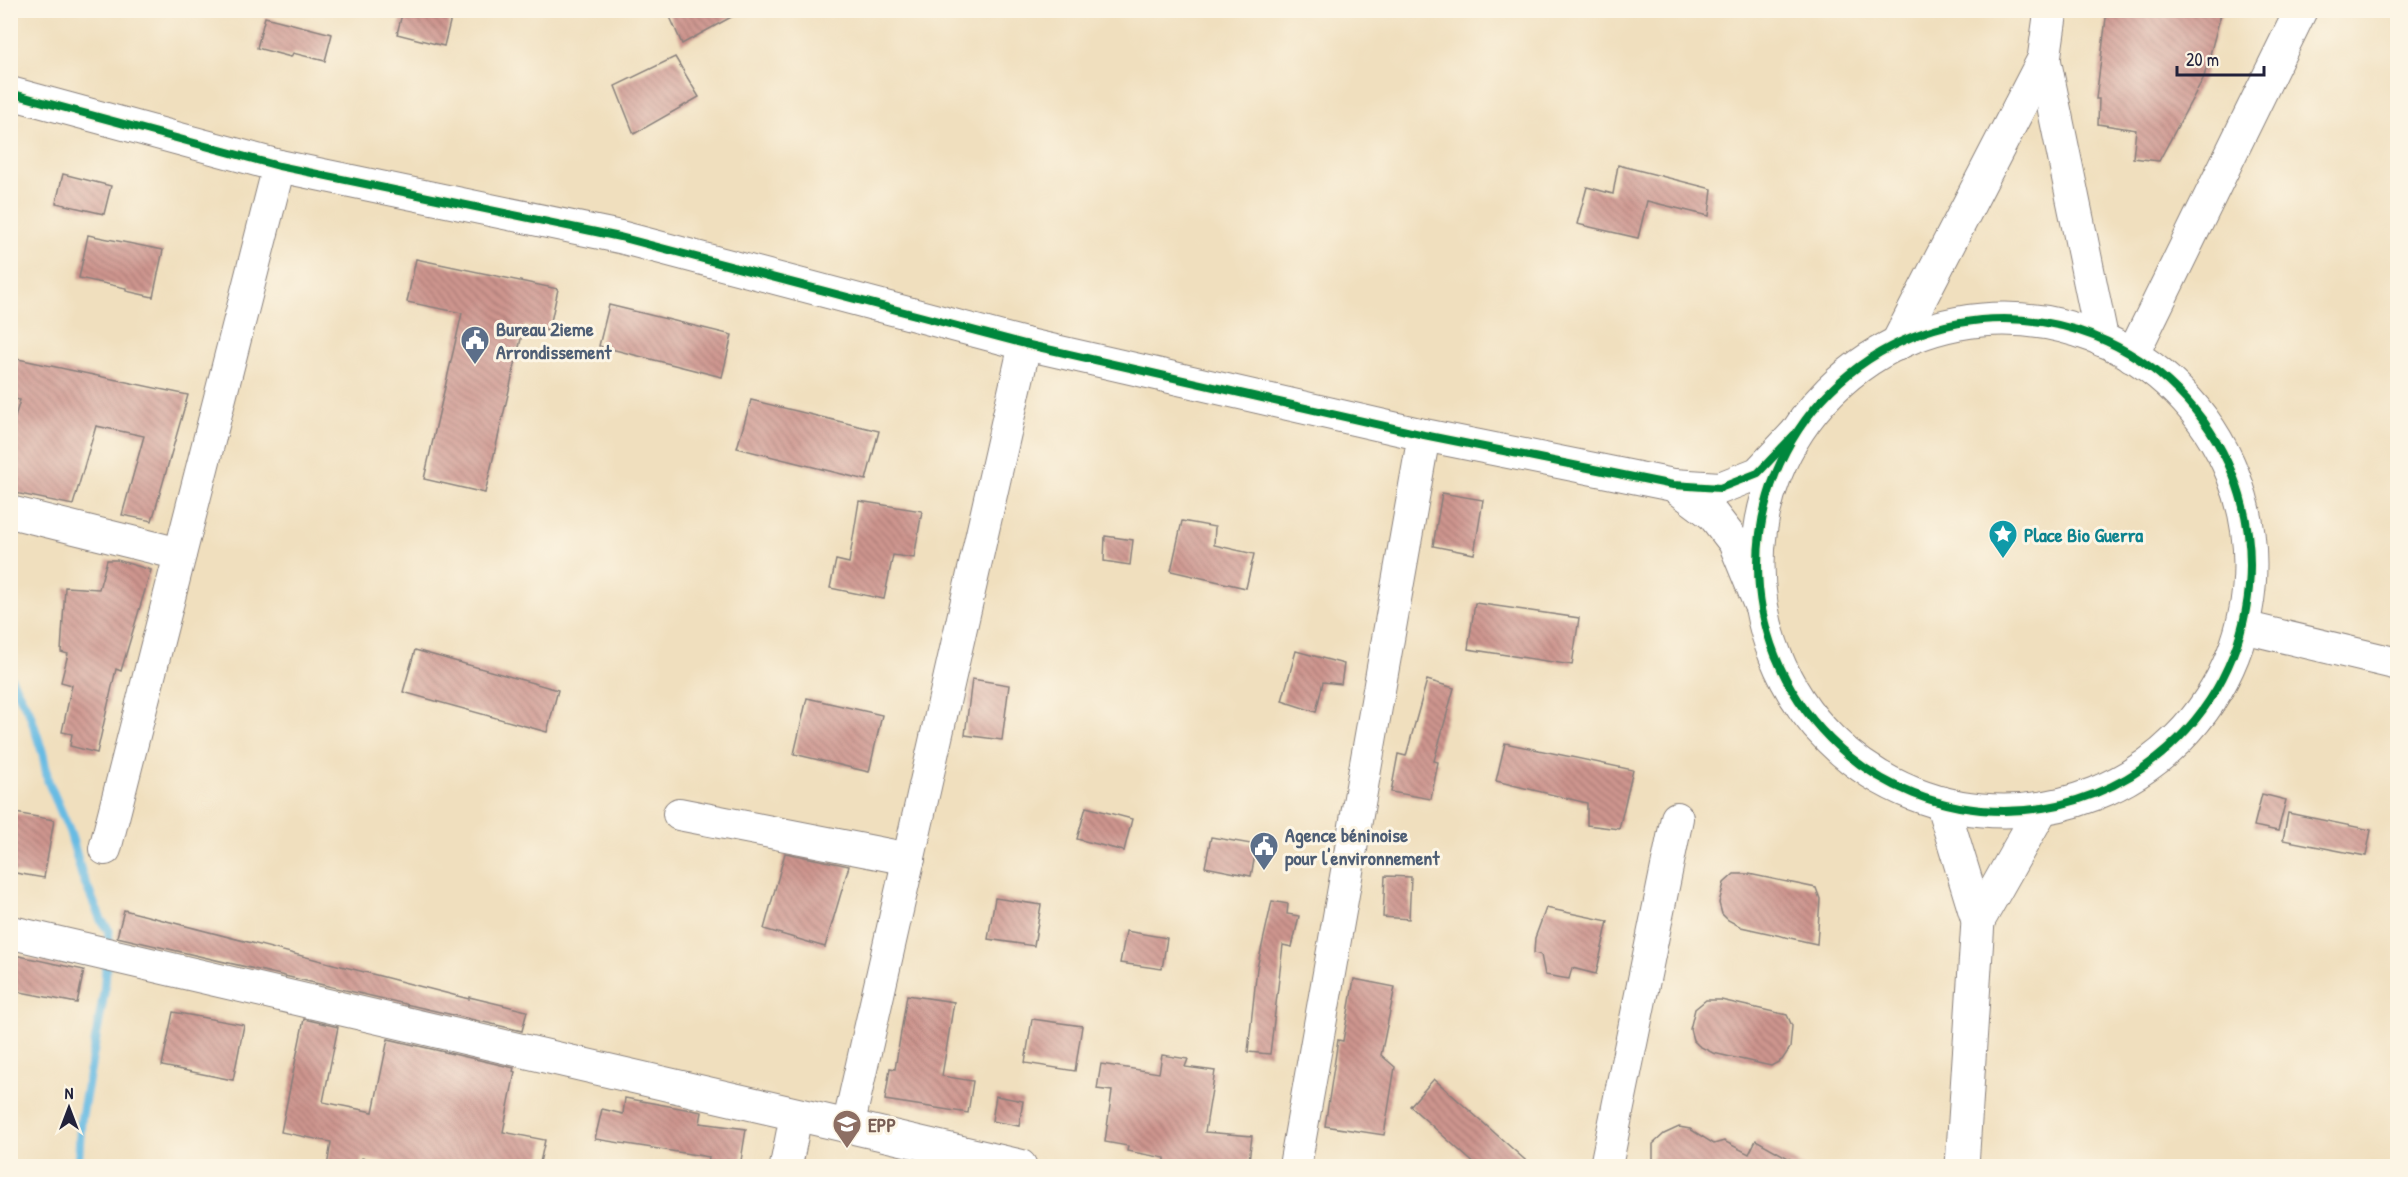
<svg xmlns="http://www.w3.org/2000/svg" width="2408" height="1177" viewBox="0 0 2408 1177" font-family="'Patrick Hand',sans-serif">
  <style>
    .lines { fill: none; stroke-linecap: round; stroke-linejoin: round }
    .stream { stroke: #67bbe3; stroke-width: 9 }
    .building { fill: url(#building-back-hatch) }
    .minor-casing { stroke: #89807c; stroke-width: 34 }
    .tertiary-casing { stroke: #89807c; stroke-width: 35 }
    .minor { stroke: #fff; stroke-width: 32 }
    .tertiary { stroke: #fff; stroke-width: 33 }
    .cycleway-casing { stroke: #fcf5e5; stroke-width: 11 }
    .cycleway { stroke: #00873e; stroke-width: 8 }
    .labels { text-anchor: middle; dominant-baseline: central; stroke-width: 6; stroke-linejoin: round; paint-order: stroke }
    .service-label { font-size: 20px; font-weight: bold; fill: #4e5e75; stroke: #fcf5e5; text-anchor: start }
    .culture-label { font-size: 20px; font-weight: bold; fill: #0d838f; stroke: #fcf5e5; text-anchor: start }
    .education-label { font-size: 20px; font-weight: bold; fill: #785e54; stroke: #fcf5e5; text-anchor: start }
  </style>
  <defs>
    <pattern id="building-back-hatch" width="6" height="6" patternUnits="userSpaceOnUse" patternTransform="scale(1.5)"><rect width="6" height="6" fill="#ce958e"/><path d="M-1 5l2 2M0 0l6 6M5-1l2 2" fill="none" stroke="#a77975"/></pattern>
  </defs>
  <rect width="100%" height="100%" fill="#fcf5e5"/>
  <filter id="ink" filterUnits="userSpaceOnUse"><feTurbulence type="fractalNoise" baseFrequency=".0167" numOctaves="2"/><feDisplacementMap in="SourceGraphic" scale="12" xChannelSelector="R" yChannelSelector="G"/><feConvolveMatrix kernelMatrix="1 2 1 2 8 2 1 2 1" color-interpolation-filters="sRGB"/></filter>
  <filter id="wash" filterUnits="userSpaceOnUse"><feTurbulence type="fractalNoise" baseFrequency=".008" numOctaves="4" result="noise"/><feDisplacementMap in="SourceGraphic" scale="24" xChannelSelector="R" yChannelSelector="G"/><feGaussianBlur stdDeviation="1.35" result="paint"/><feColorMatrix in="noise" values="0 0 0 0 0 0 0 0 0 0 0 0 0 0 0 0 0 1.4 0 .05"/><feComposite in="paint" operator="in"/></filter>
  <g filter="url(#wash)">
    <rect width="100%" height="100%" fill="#f0dfbe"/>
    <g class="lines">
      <path class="stream" d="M 10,677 L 30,714 L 43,754 L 48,781 L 70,832 L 82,875 L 101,920 L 109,931 L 104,993 L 81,1121 L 78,1166"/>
    </g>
    <g id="blocks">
      <g class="building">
        <path d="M 403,10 L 453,10 L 444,46 L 397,34 Z"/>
        <path d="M 667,10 L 744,10 L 682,44 Z"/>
        <path d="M 2107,10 L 2222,10 L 2204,77 L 2159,161 L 2133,158 L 2136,130 L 2098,124 L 2099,99 L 2096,99 Z"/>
        <path d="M 265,17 L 332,34 L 325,61 L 293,53 L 291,57 L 257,48 Z"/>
        <path d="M 675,57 L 699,97 L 634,134 L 615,86 Z"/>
        <path d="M 1618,165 L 1712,189 L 1709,216 L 1647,201 L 1638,238 L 1577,224 L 1587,187 L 1613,194 Z"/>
        <path d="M 63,174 L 111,186 L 104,214 L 56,203 Z"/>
        <path d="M 88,235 L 163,250 L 153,297 L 126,291 L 126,288 L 79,278 Z"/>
        <path d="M 416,259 L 558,289 L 549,331 L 524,326 L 485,493 L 424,479 L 462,313 L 407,302 Z"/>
        <path d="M 609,305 L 732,335 L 722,377 L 599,346 Z"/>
        <path d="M 18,359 L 188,395 L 152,521 L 122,515 L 144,436 L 96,426 L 73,505 L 10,492 L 10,434 L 20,400 L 10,398 L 10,395 Z"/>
        <path d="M 751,400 L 879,431 L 866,480 L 737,448 Z"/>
        <path d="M 1442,493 L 1483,500 L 1474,554 L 1433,546 Z"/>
        <path d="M 859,501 L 922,511 L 914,558 L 893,555 L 884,599 L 830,588 L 836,560 L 849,563 Z"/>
        <path d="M 1182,521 L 1215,527 L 1214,545 L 1254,554 L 1246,588 L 1171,571 Z"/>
        <path d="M 1105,536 L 1133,540 L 1130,565 L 1104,561 Z"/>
        <path d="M 107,560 L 117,560 L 151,570 L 121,671 L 116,669 L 97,753 L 70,746 L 72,734 L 62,732 L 72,685 L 61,682 L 68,654 L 61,652 L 65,587 L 99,589 Z"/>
        <path d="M 1475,603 L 1579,618 L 1572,665 L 1468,649 Z"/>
        <path d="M 415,650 L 558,690 L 547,732 L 403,692 Z"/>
        <path d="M 1296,651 L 1344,664 L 1341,684 L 1323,682 L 1316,712 L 1282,701 Z"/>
        <path d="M 972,679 L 1009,685 L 1002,740 L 965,735 Z"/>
        <path d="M 1427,680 L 1454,688 L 1434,761 L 1438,762 L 1431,799 L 1391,792 L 1398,754 L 1406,756 Z"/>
        <path d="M 807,698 L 882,715 L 869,772 L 794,754 Z"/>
        <path d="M 1505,743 L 1633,770 L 1619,829 L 1587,825 L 1587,803 L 1496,781 Z"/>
        <path d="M 2262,794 L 2286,800 L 2278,831 L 2254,826 Z"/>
        <path d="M 1086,807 L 1132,819 L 1124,851 L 1077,839 Z"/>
        <path d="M 10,812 L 54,820 L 44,878 L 10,872 Z"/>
        <path d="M 2288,813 L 2371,830 L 2366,856 L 2283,840 Z"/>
        <path d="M 1211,837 L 1257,845 L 1251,876 L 1205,867 Z"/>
        <path d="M 785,853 L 849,866 L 825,947 L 764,929 Z"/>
        <path d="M 1734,874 L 1749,874 L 1816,888 L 1820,899 L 1817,944 L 1741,927 L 1728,920 L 1722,914 L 1719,903 L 1724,883 Z"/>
        <path d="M 1385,876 L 1411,877 L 1409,919 L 1383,917 Z"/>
        <path d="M 995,898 L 1041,905 L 1034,946 L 988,939 Z"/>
        <path d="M 1272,901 L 1288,904 L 1287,914 L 1299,916 L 1292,947 L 1283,945 L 1270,1054 L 1248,1052 L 1257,968 Z"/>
        <path d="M 1546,908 L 1608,921 L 1596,974 L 1572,968 L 1569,979 L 1545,975 L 1541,955 L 1534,953 L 1535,938 Z"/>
        <path d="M 124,910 L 469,999 L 469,997 L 527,1011 L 522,1031 L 117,937 Z"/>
        <path d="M 1126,931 L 1167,938 L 1162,969 L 1120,963 Z"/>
        <path d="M 10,954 L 84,970 L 77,1003 L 10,990 Z"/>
        <path d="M 1354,979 L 1395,987 L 1381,1055 L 1395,1067 L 1384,1135 L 1325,1126 L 1338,1040 L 1343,1041 Z"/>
        <path d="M 907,995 L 954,1002 L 942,1076 L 973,1081 L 968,1113 L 885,1100 L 890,1068 L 895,1069 Z"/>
        <path d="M 1706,1000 L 1721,1000 L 1787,1015 L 1792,1026 L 1790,1048 L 1782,1060 L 1771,1066 L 1713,1053 L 1699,1046 L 1693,1040 L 1690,1029 L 1695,1009 Z"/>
        <path d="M 173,1012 L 244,1025 L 233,1080 L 162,1066 Z"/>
        <path d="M 304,1019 L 338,1027 L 323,1102 L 373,1112 L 388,1039 L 514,1068 L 513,1071 L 515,1072 L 503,1132 L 545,1140 L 539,1167 L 413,1167 L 362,1158 L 360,1167 L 327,1167 L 331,1142 L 281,1132 Z"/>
        <path d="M 1032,1019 L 1082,1026 L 1075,1071 L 1025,1063 Z"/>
        <path d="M 1162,1055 L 1188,1059 L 1185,1067 L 1215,1071 L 1205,1132 L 1252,1136 L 1249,1161 L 1240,1161 L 1239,1167 L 1193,1167 L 1165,1162 L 1165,1158 L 1127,1151 L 1128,1146 L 1105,1142 L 1112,1091 L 1097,1089 L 1101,1064 L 1159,1073 Z"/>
        <path d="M 1434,1079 L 1533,1167 L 1478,1167 L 1410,1106 Z"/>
        <path d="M 996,1096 L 1023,1101 L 1019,1126 L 992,1121 Z"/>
        <path d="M 625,1098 L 702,1112 L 700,1123 L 746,1129 L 740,1167 L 708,1167 L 709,1157 L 595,1139 L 602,1109 L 623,1114 Z"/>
        <path d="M 1679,1127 L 1690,1129 L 1714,1144 L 1724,1141 L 1749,1154 L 1756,1140 L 1804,1167 L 1653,1167 L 1653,1144 L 1664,1134 Z"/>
      </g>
    </g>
  </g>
  <g filter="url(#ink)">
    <use href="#blocks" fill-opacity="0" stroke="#89807c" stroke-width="1.5"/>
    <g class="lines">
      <g class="minor-casing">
        <g id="minor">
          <path d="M 10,93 L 279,166 L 620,237 L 1025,344 L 1424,435 L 1673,485 L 1720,488 L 1758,473 L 1794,435"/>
          <path d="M 2132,356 L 2301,10"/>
          <path d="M 1673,485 L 1713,515 L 1734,542 L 1759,603"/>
          <path d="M 10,512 L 180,554"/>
          <path d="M 2243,627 L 2398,664"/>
          <path d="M 679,814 L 909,859"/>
          <path d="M 105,849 L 279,166"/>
          <path d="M 848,1127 L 1025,344"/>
          <path d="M 786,1166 L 796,1115"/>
          <path d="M 1295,1166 L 1424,435"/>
          <path d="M 1606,1166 L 1677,818"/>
        </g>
      </g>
      <g class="tertiary-casing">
        <g id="tertiary">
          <path d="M 2044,59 L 2102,340"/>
          <circle cx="2004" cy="565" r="246"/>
          <path d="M 1897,344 L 2044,59 L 2051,10"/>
          <path d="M 1942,803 L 1978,921 L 1962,1166"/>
          <path d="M 1978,921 L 2042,808"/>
          <path d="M 10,932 L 1020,1166"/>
        </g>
      </g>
      <use href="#minor" class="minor"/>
      <use href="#tertiary" class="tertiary"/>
      <g class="cycleway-casing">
        <g id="cycleway">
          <path d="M 10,93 L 279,166 L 620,237 L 1025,344 L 1424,435 L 1673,485 L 1720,488 L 1758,473 L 1794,435"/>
          <circle cx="2004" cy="565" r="246"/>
        </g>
      </g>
      <use href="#cycleway" class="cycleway"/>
    </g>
  </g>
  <defs>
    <g id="civic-pin" transform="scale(1.5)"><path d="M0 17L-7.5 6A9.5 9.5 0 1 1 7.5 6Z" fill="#5c6f8a" stroke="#fcf5e5"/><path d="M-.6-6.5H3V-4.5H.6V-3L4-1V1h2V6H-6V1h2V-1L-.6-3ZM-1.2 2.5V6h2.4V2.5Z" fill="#fff"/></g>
    <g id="sight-pin" transform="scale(1.5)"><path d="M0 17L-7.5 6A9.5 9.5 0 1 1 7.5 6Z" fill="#0f9aa8" stroke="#fcf5e5"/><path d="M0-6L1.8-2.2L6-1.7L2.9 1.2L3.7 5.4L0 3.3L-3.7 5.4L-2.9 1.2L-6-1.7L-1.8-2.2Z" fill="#fff"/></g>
    <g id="school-pin" transform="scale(1.5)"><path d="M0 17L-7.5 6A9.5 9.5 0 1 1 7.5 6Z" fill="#8d6e63" stroke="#fcf5e5"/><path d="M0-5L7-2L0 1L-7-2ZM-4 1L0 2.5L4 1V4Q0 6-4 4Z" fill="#fff"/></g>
  </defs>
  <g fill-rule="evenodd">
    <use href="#civic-pin" x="475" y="340"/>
    <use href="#sight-pin" x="2003" y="534"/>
    <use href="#civic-pin" x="1264" y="846"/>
    <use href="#school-pin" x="847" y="1124"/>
  </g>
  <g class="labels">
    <g class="service-label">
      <text x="496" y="328">Bureau 2ieme<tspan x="496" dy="23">Arrondissement</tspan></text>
      <text x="1285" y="834">Agence béninoise<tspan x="1285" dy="23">pour l'environnement</tspan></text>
    </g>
    <g class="culture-label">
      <text x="2024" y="534">Place Bio Guerra</text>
    </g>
    <g class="education-label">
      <text x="868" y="1124">EPP</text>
    </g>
  </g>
  <rect width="2408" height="1177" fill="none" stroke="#fcf5e5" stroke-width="36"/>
  <g transform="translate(69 1108)" stroke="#fcf5e5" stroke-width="4.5" paint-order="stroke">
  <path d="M0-4.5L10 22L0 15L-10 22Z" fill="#22223b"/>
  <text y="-9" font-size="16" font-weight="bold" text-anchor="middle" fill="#22223b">N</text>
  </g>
  <path d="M2177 66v9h87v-9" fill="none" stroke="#22223b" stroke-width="3"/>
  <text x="2186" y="66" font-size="18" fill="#22223b" stroke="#fcf5e5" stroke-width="4.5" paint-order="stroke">20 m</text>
</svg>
